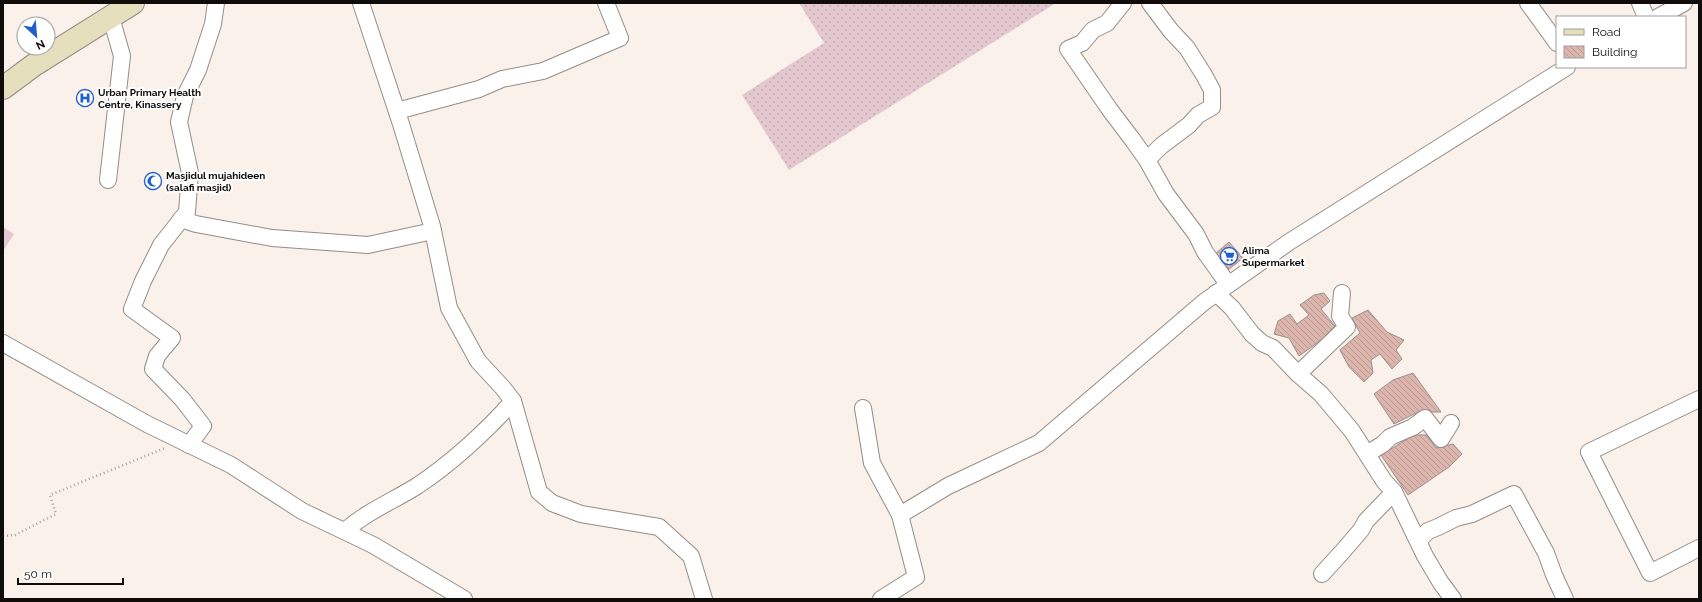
<svg xmlns="http://www.w3.org/2000/svg" width="1702" height="602" viewBox="0 0 1702 602" font-family="Raleway,sans-serif">
  <style>
    .grass { fill: url(#grass-dots) }
    .garden { fill: #e4c8cf }
    .building { fill: url(#building-back-hatch); stroke: #9a908e }
    .lines { fill: none; stroke-linecap: round; stroke-linejoin: round }
    .minor-casing { stroke: #938d86; stroke-width: 18 }
    .secondary-casing { stroke: #938d86; stroke-width: 24 }
    .path { stroke: #a8a19c; stroke-width: 2.5; stroke-dasharray: 1 3; stroke-linecap: butt }
    .minor { stroke: #fff; stroke-width: 16 }
    .secondary { stroke: #e5dfbe; stroke-width: 22 }
    .labels { text-anchor: middle; dominant-baseline: central; stroke-width: 4; stroke-linejoin: round; paint-order: stroke }
    .poi-label { font-size: 10px; font-weight: bold; fill: #0f0c0a; stroke: #fff; text-anchor: start }
  </style>
  <defs>
    <pattern id="grass-dots" width="8" height="8" patternUnits="userSpaceOnUse"><rect width="8" height="8" fill="#e4c8cf"/><path d="M2 2h.1M6 6h.1" fill="none" stroke="#c2abb0" stroke-width="1.8" stroke-linecap="round"/></pattern>
    <pattern id="building-back-hatch" width="6" height="6" patternUnits="userSpaceOnUse"><rect width="6" height="6" fill="#dcb5ac"/><path d="M-1 5l2 2M0 0l6 6M5-1l2 2" fill="none" stroke="#bc9a93"/></pattern>
  </defs>
  <rect width="100%" height="100%" fill="#f9f1ea"/>
  <path class="grass" d="M 799,3 L 1056,3 L 789,170 L 742,95 L 824,43 Z"/>
  <path class="garden" d="M 3,227 L 14,234 L 3,251 Z"/>
  <g class="building">
    <path d="M 1229,242 L 1243,258 L 1228,270 L 1215,254 Z"/>
    <path d="M 1324,293 L 1330,301 L 1321,309 L 1335,326 L 1321,340 L 1299,356 L 1289,338 L 1274,334 L 1278,321 L 1290,314 L 1297,324 L 1309,315 L 1300,305 L 1314,295 Z"/>
    <path d="M 1368,310 L 1387,332 L 1404,340 L 1396,350 L 1402,359 L 1392,369 L 1380,354 L 1371,360 L 1373,373 L 1364,382 L 1349,367 L 1340,350 L 1360,333 L 1352,318 Z"/>
    <path d="M 1413,373 L 1441,412 L 1418,412 L 1394,424 L 1374,394 L 1393,380 Z"/>
    <path d="M 1414,435 L 1427,435 L 1436,448 L 1453,444 L 1462,454 L 1449,467 L 1408,495 L 1381,455 Z"/>
  </g>
  <g class="lines">
    <g class="minor-casing">
      <g id="minor">
        <path d="M 1123,3 L 1107,23 L 1093,30 L 1082,43 L 1068,49 L 1110,110 L 1132,139 L 1147,160 L 1166,194 L 1196,234 L 1205,252 L 1228,284"/>
        <path d="M 1528,3 L 1557,43"/>
        <path d="M 1640,3 L 1646,17"/>
        <path d="M 1658,17 L 1684,3"/>
        <path d="M 397,111 L 479,89 L 502,79 L 543,71 L 620,38 L 606,3"/>
        <path d="M 1147,160 L 1161,146 L 1189,125 L 1198,115 L 1212,107 L 1212,90 L 1204,75 L 1187,48 L 1171,31 L 1150,3"/>
        <path d="M 108,180 L 122,56 L 111,17"/>
        <path d="M 181,219 L 196,224 L 272,238 L 368,245 L 433,231"/>
        <path d="M 1216,293 L 1232,308 L 1252,334 L 1262,343 L 1273,348 L 1298,374 L 1321,394 L 1352,431 L 1384,481 L 1394,492 L 1425,556 L 1441,583 L 1453,599"/>
        <path d="M 3,343 L 147,424 L 231,465 L 302,511 L 373,545 L 464,599"/>
        <path d="M 1298,374 L 1347,327 L 1340,316 L 1342,293"/>
        <path d="M 1699,399 L 1589,452 L 1650,573 L 1699,548"/>
        <path d="M 513,401 L 539,492 L 552,503 L 581,514 L 659,527 L 691,556 L 704,599"/>
        <path d="M 863,408 L 872,463 L 900,515"/>
        <path d="M 189,445 L 203,426 L 182,399 L 153,369 L 157,356 L 172,338 L 132,309 L 143,281 L 161,245 L 187,212 L 190,173 L 179,122 L 185,96 L 198,70 L 213,24 L 216,3"/>
        <path d="M 1367,454 L 1383,444 L 1390,437 L 1413,427 L 1425,418 L 1441,439 L 1451,423"/>
        <path d="M 345,531 C 366,512 393,501 417,486 C 449,465 488,430 513,401 L 503,388 L 478,361 L 449,308 L 432,226 L 401,124 L 361,3"/>
        <path d="M 1419,540 L 1428,531 L 1438,527 L 1456,518 L 1472,514 L 1514,494 L 1546,553 L 1554,575 L 1565,599"/>
        <path d="M 1322,574 L 1343,551 L 1361,530 L 1366,521 L 1394,492"/>
        <path d="M 881,599 L 916,577 L 900,515 L 948,486 L 1039,443 L 1204,302 L 1289,242 L 1567,67"/>
      </g>
    </g>
    <g class="secondary-casing">
      <path id="secondary" d="M 3,88 L 34,65 L 133,3"/>
    </g>
    <path class="path" d="M 3,536 L 15,535 L 56,514 L 50,495 L 165,448"/>
    <use href="#minor" class="minor"/>
    <use href="#secondary" class="secondary"/>
  </g>
  <defs>
    <g id="hospital-ring" transform="scale(0.9)"><circle r="9.5" fill="#fff" stroke="#1f5fcb" stroke-width="1.5"/><path d="M-5-5h3v3.5h4V-5h3V5h-3V1.5h-4V5h-3Z" fill="#1f5fcb"/></g>
    <g id="mosque-ring" transform="scale(0.9)"><circle r="9.5" fill="#fff" stroke="#1f5fcb" stroke-width="1.5"/><path d="M3.5-4.9A6 6 0 1 0 3.5 4.9A5 5 0 1 1 3.5-4.9Z" fill="#1f5fcb"/></g>
    <g id="supermarket-ring" transform="scale(0.9)"><circle r="9.5" fill="#fff" stroke="#1f5fcb" stroke-width="1.5"/><path d="M-6-5.5h2.5l.6 2H6L4.5 2H-2.5L-4.4-4H-6ZM-1.5 3.2a1.3 1.3 0 1 0 .1 0ZM3 3.2a1.3 1.3 0 1 0 .1 0Z" fill="#1f5fcb"/></g>
  </defs>
  <g fill-rule="evenodd">
    <use href="#hospital-ring" x="85" y="98"/>
    <use href="#mosque-ring" x="153" y="181"/>
    <use href="#supermarket-ring" x="1229" y="256"/>
  </g>
  <g class="labels">
    <g class="poi-label">
      <text x="98" y="92">Urban Primary Health<tspan x="98" dy="12">Centre, Kinassery</tspan></text>
      <text x="166" y="175">Masjidul mujahideen<tspan x="166" dy="12">(salafi masjid)</tspan></text>
      <text x="1242" y="250">Alima<tspan x="1242" dy="12">Supermarket</tspan></text>
    </g>
  </g>
  <rect width="1702" height="602" fill="none" stroke="#0f0c0a" stroke-width="8"/>
  <rect x="1556" y="16" width="130" height="52" fill="#ffffff" stroke="#9f9e9d"/>
  <rect x="1564" y="29" width="20" height="6" fill="#e5dfbe" stroke="#9f9e9d"/>
  <text x="1592" y="36" font-size="12" fill="#0f0c0a">Road</text>
  <rect x="1564" y="46" width="20" height="12" fill="url(#building-back-hatch)" stroke="#9f9e9d"/>
  <text x="1592" y="56" font-size="12" fill="#0f0c0a">Building</text>
  <g transform="translate(36 36) rotate(154)"><circle r="19" fill="#ffffff" stroke="#9f9e9d"/>
  <path d="M0-3L7 15L0 10L-7 15Z" fill="#1f5fcb"/>
  <text y="-6" font-size="11" font-weight="bold" text-anchor="middle" fill="#0f0c0a">N</text>
  </g>
  <path d="M18 578v6h105v-6" fill="none" stroke="#0f0c0a" stroke-width="2"/>
  <text x="24" y="578" font-size="12" fill="#0f0c0a" stroke="#ffffff" stroke-width="3" paint-order="stroke">50 m</text>
</svg>
